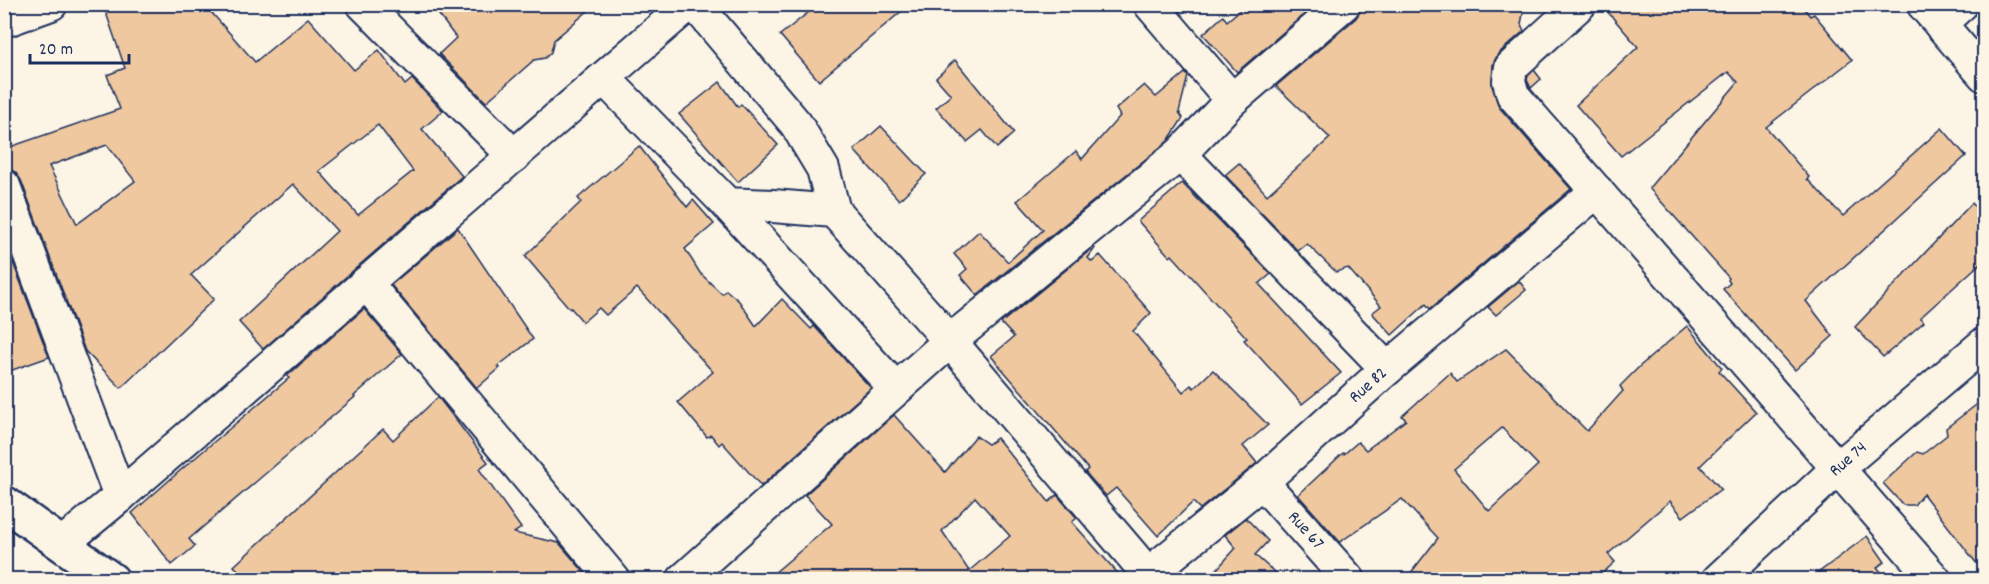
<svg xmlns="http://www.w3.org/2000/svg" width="1989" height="584" viewBox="0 0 1989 584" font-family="Dekko,sans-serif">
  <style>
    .building { fill: #efc89f; stroke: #1b2f5e; stroke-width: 1.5; fill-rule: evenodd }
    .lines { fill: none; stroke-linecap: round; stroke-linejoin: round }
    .street-casing { stroke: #1b2f5e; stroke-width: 36 }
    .secondary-casing { stroke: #1b2f5e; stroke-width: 38 }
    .street { stroke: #fcf5e5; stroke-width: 32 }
    .secondary { stroke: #fcf5e5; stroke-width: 33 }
    .labels { text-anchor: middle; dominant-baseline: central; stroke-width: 5; stroke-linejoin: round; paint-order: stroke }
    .street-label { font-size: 18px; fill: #1b2f5e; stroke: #fcf5e5 }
  </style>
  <rect width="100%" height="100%" fill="#fcf5e5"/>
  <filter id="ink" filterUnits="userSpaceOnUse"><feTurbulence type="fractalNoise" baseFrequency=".0167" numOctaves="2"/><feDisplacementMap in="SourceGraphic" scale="12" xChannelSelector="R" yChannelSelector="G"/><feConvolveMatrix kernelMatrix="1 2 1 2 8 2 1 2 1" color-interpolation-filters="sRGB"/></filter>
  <g filter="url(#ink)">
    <g class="building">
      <path d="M 103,4 L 204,4 L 255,62 L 308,18 L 354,70 L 379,50 L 405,85 L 412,79 L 443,111 L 422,129 L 462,176 L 263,349 L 239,322 L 337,231 L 293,184 L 191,275 L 214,299 L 121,388 L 85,351 L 21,180 L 15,172 L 4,168 L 4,149 L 120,109 L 107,75 L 125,68 ZM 378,125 L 413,171 L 358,215 L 319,171 ZM 107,145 L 135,181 L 77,224 L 49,166 Z"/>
      <path d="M 431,4 L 596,4 L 554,40 L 551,52 L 545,58 L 534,60 L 486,102 L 439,54 L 456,38 Z"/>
      <path d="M 819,4 L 910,4 L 819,81 L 780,35 Z"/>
      <path d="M 1247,4 L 1316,4 L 1237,72 L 1203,34 L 1223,16 L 1227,21 Z"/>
      <path d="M 1361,4 L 1525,4 L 1521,24 L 1524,31 L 1498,54 L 1493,64 L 1492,86 L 1499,107 L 1571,189 L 1430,309 L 1426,304 L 1392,335 L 1372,313 L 1381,306 L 1348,268 L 1336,272 L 1307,244 L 1298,251 L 1225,175 L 1239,163 L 1267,195 L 1330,138 L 1276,86 L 1356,18 L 1361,10 Z"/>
      <path d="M 1601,4 L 1801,4 L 1810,16 L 1814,14 L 1852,60 L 1766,127 L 1809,177 L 1807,179 L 1843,216 L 1942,128 L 1966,156 L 1806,301 L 1833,336 L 1795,370 L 1723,289 L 1730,283 L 1728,280 L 1729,278 L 1649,188 L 1738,82 L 1728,72 L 1621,156 L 1576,105 L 1638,47 Z"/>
      <path d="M 955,60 L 1014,133 L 997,148 L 982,130 L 967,142 L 936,108 L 951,95 L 936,78 Z"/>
      <path d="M 1534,70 L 1541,79 L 1531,88 L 1527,80 L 1528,76 Z"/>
      <path d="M 1185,73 L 1188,76 L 1179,112 L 1183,118 L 1168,141 L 977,295 L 960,275 L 967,269 L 954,254 L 979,231 L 1008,262 L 1043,230 L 1017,201 L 1076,151 L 1082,159 L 1120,116 L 1116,109 L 1144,85 L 1156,97 Z"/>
      <path d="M 720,82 L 738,107 L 741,104 L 778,145 L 738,182 L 679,114 Z"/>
      <path d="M 881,126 L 926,174 L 899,200 L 854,150 Z"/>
      <path d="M 639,146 L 687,207 L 693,200 L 714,224 L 685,249 L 700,273 L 722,294 L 726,290 L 739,301 L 756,326 L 782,299 L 811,329 L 814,326 L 871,388 L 761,486 L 722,442 L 719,445 L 711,435 L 707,437 L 678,402 L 713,372 L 637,288 L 606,315 L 599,308 L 583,322 L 571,308 L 570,309 L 525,256 L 581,202 L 578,198 Z"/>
      <path d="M 1182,183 L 1271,274 L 1259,284 L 1341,373 L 1302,404 L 1244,340 L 1247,338 L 1172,255 L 1170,257 L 1138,221 Z"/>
      <path d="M 1972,203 L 1984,218 L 1984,260 L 1920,318 L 1924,322 L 1883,357 L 1855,327 Z"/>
      <path d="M 458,228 L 533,339 L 498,366 L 500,368 L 477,388 L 391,285 Z"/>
      <path d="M 4,239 L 49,357 L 4,373 Z"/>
      <path d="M 1094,247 L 1095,248 L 1088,258 L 1092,262 L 1100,255 L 1151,313 L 1133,331 L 1183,392 L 1191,385 L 1194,388 L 1213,370 L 1268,425 L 1243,446 L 1257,463 L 1200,509 L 1193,502 L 1158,536 L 1116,488 L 1106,496 L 1085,472 L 1088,469 L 991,356 L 1014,337 L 1001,323 Z"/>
      <path d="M 1519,281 L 1526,290 L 1496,315 L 1488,307 Z"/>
      <path d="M 364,309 L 402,354 L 354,396 L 355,397 L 189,539 L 195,546 L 172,565 L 132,513 L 182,469 L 289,378 L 287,376 Z"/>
      <path d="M 1687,326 L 1722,368 L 1719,371 L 1756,412 L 1700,466 L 1721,489 L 1683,517 L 1670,501 L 1608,554 L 1615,562 L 1596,579 L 1406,579 L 1438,538 L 1402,499 L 1340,542 L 1298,495 L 1343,453 L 1344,454 L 1358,442 L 1366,450 L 1406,420 L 1402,416 L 1450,373 L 1457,382 L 1506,349 L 1587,431 L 1623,391 L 1620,386 L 1640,366 ZM 1502,428 L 1538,465 L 1489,511 L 1454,469 Z"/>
      <path d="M 438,397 L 488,462 L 479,469 L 521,528 L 514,533 L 559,543 L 590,579 L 247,579 L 234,566 L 383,429 L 393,440 Z"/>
      <path d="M 1984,399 L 1984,573 L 1923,494 L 1914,505 L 1903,505 L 1883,483 L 1917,452 L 1923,454 L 1947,435 L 1946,428 Z"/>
      <path d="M 894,415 L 945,472 L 976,436 L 988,444 L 997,438 L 1049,502 L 1057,495 L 1077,518 L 1072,522 L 1123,579 L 767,579 L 832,524 L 805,495 ZM 975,497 L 1010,536 L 969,571 L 942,531 Z"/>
      <path d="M 1246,518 L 1268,541 L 1255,555 L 1282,579 L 1208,579 L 1236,548 L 1225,535 Z"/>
      <path d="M 1867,536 L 1885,562 L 1877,567 L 1887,579 L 1810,579 Z"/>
    </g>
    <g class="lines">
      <g class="street-casing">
        <g id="street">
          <path d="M 363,4 L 514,156"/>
          <path d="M 695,4 L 796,124 L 823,169 L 834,211 L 950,341 L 1148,574"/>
          <path d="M 1150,4 L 1232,100"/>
          <path d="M 1580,4 L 1511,67 L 1509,81 L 1513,95 L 1935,580"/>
          <path d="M 1923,4 L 1984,75"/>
          <path d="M 4,21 L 51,4"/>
          <path d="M 1940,24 L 1962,4"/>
          <path d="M 604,78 L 727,204 L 773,206 L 834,211"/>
          <path d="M 1180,154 L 1387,369"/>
          <path d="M 4,186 L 120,496"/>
          <path d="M 727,204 L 896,389"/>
          <path d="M 366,283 L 614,580"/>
          <path d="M 1262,482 L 1349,580"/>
          <path d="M 63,543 L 120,496 L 689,4"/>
          <path d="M 683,580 L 950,341 L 1180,154 L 1232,100 L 1344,4"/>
          <path d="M 1141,580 L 1262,482 L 1387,369 L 1597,191"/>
          <path d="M 1718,580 L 1838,468 L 1984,344"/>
        </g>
      </g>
      <g class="secondary-casing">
        <path id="secondary" d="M 4,503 L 112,580"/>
      </g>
      <use href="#street" class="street"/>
      <use href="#secondary" class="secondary"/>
    </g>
  </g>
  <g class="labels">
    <g class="street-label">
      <text transform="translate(1369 386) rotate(-42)">Rue 82</text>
      <text transform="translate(1849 460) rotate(-41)">Rue 74</text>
      <text transform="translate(1305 531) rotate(48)">Rue 67</text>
    </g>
  </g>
  <rect width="1989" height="584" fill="none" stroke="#fcf5e5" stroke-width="24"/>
  <rect x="12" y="12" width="1965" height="560" fill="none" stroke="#1b2f5e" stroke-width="2" filter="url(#ink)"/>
  <path d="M30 54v9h99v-9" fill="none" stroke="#1b2f5e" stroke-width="3"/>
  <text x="39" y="54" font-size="18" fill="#1b2f5e" stroke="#fcf5e5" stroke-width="4.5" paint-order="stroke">20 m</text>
</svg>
